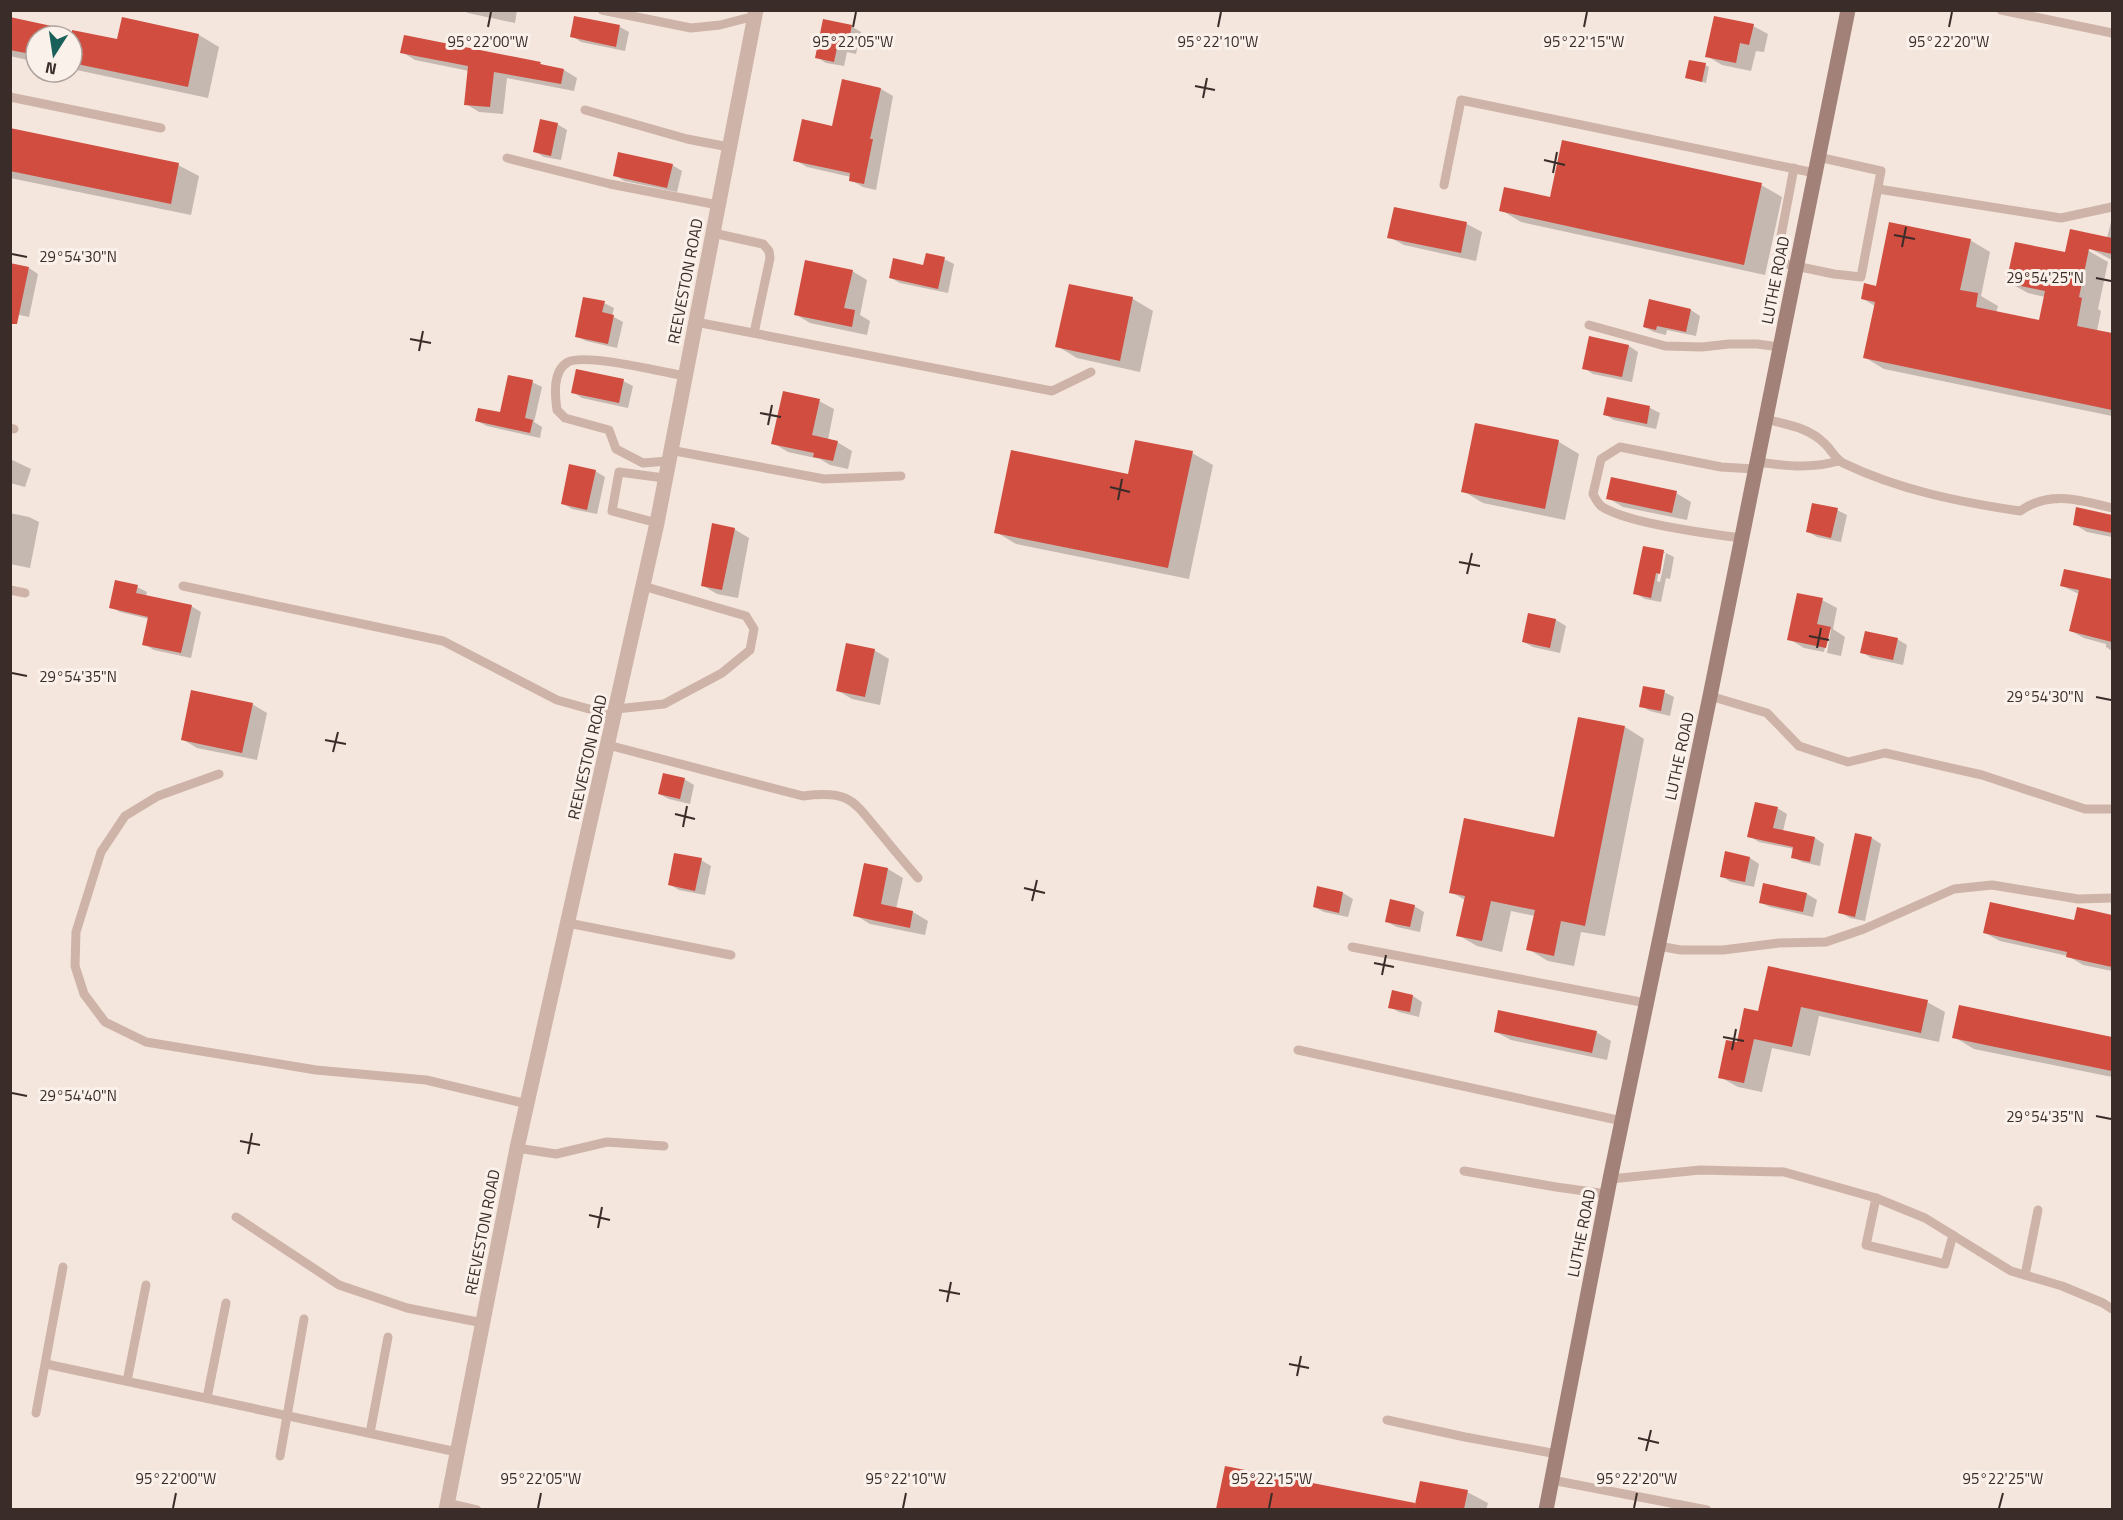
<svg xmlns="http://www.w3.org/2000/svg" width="2123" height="1520" viewBox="0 0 2123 1520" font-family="'Titillium Web',sans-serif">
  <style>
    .shadow { fill: #0003; fill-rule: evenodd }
    .building { fill: #d04d40 }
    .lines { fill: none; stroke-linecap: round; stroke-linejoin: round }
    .lane { stroke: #ceb3a8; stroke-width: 9 }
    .street { stroke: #ceb3a8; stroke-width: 15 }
    .secondary { stroke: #a28179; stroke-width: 15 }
    .ticks { fill: none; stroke: #3a2c29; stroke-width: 2 }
    .labels { text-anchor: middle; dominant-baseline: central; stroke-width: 6; stroke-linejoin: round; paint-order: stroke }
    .street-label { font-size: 16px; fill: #3a2c29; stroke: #fbf1eb }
    .ticks-label { font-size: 15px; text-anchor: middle; fill: #3a2c29; stroke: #fbf1eb; stroke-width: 6; stroke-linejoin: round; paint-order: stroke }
  </style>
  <rect width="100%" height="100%" fill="#f5e6dd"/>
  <g class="shadow">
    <path d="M 463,10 L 517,10 L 515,23 L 468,13 Z"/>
    <path d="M 10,19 L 118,41 L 199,35 L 219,47 L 208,98 L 72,69 L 72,36 L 36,36 L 36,62 L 10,56 Z"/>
    <path d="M 851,26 L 861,32 L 856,54 L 847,52 L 844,66 L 826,63 L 817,57 Z"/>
    <path d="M 1753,26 L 1768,34 L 1764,52 L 1756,51 L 1751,71 L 1722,65 L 1707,56 Z"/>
    <path d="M 620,27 L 629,32 L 625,51 L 581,42 L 572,36 Z"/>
    <path d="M 405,37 L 540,64 L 564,70 L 577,78 L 574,91 L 507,78 L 503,114 L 479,112 L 466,104 L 469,71 L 415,60 L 402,52 Z"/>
    <path d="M 1705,65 L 1709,67 L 1706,83 L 1687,78 Z"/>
    <path d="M 843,81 L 881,89 L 893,96 L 876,190 L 863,187 L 851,180 L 851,177 L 807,167 L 795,160 L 834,128 Z"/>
    <path d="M 557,124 L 567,130 L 561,160 L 544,157 L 534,151 Z"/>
    <path d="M 10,130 L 178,165 L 199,176 L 191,215 L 10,178 Z"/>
    <path d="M 672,165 L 682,171 L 677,192 L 624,181 L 615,175 Z"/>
    <path d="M 1761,185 L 1782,197 L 1765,275 L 1521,222 L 1501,210 L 1551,198 Z"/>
    <path d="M 1395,208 L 1467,224 L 1482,232 L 1476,261 L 1404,245 L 1389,237 Z"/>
    <path d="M 2111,222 L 2112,223 L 2112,260 L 2087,247 L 2087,250 L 2108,262 L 2098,309 L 2101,311 L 2097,331 L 2112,335 L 2112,416 L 1884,369 L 1864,357 L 1875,306 L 1863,299 L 1877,287 L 1970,240 L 1990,252 L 1981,296 L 1998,306 L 1996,313 L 2040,322 L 2045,297 L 2028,293 L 2008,282 L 2066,254 L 2107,238 Z"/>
    <path d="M 944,259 L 954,264 L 948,293 L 900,283 L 891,278 Z"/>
    <path d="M 29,268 L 38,274 L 29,317 L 10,313 Z"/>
    <path d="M 852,271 L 867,280 L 860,315 L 870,321 L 867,335 L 810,323 L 795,314 Z"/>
    <path d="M 1070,285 L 1133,299 L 1153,311 L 1140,372 L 1077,358 L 1057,346 Z"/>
    <path d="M 604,303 L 614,308 L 612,316 L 623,322 L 617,348 L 586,341 L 576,336 Z"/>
    <path d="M 1691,310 L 1700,316 L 1696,336 L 1667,330 L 1666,335 L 1654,332 L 1644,327 Z"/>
    <path d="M 1629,346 L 1638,352 L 1632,382 L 1593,374 L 1584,368 Z"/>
    <path d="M 623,381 L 633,386 L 628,408 L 582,398 L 573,392 Z"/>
    <path d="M 532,382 L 542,387 L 534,422 L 542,427 L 540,438 L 487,426 L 477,421 L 501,414 Z"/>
    <path d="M 1608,399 L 1650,408 L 1660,413 L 1656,429 L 1614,420 L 1604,414 Z"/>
    <path d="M 819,401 L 834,409 L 828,440 L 837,442 L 852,451 L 848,469 L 830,465 L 820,459 L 788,452 L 773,443 Z"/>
    <path d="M 1476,425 L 1559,442 L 1579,454 L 1565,520 L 1483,503 L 1463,491 Z"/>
    <path d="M 1192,453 L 1213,465 L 1189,579 L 1016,544 L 996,532 L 1129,476 Z"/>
    <path d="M 10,459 L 31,469 L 25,487 L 10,483 Z"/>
    <path d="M 595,471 L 605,477 L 597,514 L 572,509 L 562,503 Z"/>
    <path d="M 1676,493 L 1691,502 L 1687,520 L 1623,507 L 1608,498 Z"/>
    <path d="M 1837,510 L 1847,515 L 1841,542 L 1817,537 L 1807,531 Z"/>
    <path d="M 10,513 L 29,517 L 39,522 L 30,568 L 10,564 Z"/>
    <path d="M 2112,515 L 2112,537 L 2087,532 L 2074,524 Z"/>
    <path d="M 734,529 L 749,538 L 738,598 L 717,594 L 702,585 Z"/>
    <path d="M 1644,548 L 1664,552 L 1674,557 L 1670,579 L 1666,578 L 1661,602 L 1645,599 L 1635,593 ZM 1662,553 L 1666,553 L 1660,582 L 1657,581 Z"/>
    <path d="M 2102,579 L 2112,585 L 2110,612 L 2112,612 L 2112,651 L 2106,647 L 2106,644 L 2084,638 L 2071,631 L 2079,594 L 2062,586 Z"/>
    <path d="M 137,587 L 147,592 L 146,596 L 191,606 L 201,612 L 191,658 L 154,650 L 144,644 L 149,619 L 120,612 L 111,607 Z"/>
    <path d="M 1822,600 L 1837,608 L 1833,629 L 1845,637 L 1841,656 L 1827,653 L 1831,629 L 1829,629 L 1824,652 L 1804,648 L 1789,639 Z"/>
    <path d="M 1529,615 L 1556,620 L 1566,626 L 1560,653 L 1533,647 L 1524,642 Z"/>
    <path d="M 1897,639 L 1907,645 L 1903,665 L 1871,658 L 1862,652 Z"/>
    <path d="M 874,650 L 889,659 L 880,705 L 852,699 L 837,690 Z"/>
    <path d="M 1664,692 L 1674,697 L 1670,716 L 1650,711 L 1641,706 Z"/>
    <path d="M 252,704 L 267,713 L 257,760 L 197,748 L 182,739 Z"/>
    <path d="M 1625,727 L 1644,739 L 1605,936 L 1581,932 L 1574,966 L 1548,961 L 1528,949 L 1535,916 L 1511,911 L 1502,952 L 1477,946 L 1458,935 L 1465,900 L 1451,892 L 1555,838 Z"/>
    <path d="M 684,779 L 694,785 L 690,804 L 669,799 L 659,794 Z"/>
    <path d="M 1777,808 L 1787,814 L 1783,831 L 1815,838 L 1824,844 L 1820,866 L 1802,862 L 1793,857 L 1794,849 L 1759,842 L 1749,836 Z"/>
    <path d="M 1872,838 L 1881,844 L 1865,921 L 1850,918 L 1840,912 Z"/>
    <path d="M 1750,858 L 1759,864 L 1754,887 L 1731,882 L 1721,876 Z"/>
    <path d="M 701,860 L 711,866 L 705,895 L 679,890 L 669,884 Z"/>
    <path d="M 865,865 L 888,869 L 903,878 L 896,909 L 913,912 L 928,921 L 925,935 L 870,924 L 855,915 Z"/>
    <path d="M 1764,885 L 1807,894 L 1817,900 L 1813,917 L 1770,907 L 1760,902 Z"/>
    <path d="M 1343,893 L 1353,899 L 1348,917 L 1324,912 L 1314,907 Z"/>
    <path d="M 1414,906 L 1424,912 L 1420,932 L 1397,927 L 1387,922 Z"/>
    <path d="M 2078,909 L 2112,916 L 2112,971 L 2083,965 L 2068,956 L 2000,941 L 1985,933 L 2075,922 Z"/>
    <path d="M 1769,968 L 1927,1002 L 1945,1012 L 1939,1042 L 1819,1016 L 1810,1056 L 1772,1048 L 1762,1092 L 1738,1087 L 1720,1077 L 1738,1044 L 1760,1012 Z"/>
    <path d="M 1413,996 L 1422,1002 L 1419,1017 L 1399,1012 L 1390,1007 Z"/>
    <path d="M 1960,1006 L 2112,1039 L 2112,1077 L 1974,1049 L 1954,1037 Z"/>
    <path d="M 1496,1032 L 1596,1032 L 1611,1041 L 1607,1060 L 1511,1040 Z"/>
    <path d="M 1226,1467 L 1417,1504 L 1467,1492 L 1488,1503 L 1486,1510 L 1218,1510 Z"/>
  </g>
  <g class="building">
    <path d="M 574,16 L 620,25 L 616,47 L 570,37 Z"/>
    <path d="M 1714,16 L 1754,24 L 1749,45 L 1740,43 L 1736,63 L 1705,57 Z"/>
    <path d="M 10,17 L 70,30 L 69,36 L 36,36 L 36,55 L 10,50 Z"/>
    <path d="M 122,17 L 199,34 L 188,87 L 72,63 L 72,30 L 117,39 Z"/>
    <path d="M 823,19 L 852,25 L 847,50 L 837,48 L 834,62 L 815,58 Z"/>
    <path d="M 404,35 L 541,62 L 540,64 L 564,69 L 561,84 L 494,72 L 490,107 L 464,105 L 468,66 L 400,53 Z"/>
    <path d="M 1689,60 L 1706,63 L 1702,82 L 1685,78 Z"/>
    <path d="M 842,79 L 881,88 L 870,139 L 873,139 L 864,184 L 849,181 L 850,173 L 793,161 L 802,119 L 832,126 Z"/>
    <path d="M 540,119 L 558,123 L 551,156 L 533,152 Z"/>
    <path d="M 10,128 L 179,163 L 171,204 L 10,171 Z"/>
    <path d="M 1562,140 L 1762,183 L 1744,265 L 1499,211 L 1504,187 L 1550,197 Z"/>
    <path d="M 618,152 L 673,164 L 667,188 L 613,176 Z"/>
    <path d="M 1394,207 L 1467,222 L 1461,253 L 1387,238 Z"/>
    <path d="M 1889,222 L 1971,239 L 1960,290 L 1978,293 L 1976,307 L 2039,320 L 2045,291 L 2006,283 L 2015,242 L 2065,252 L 2070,229 L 2112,238 L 2112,254 L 2089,249 L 2079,297 L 2082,298 L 2077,326 L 2112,333 L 2112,410 L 1863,358 L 1875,302 L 1861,299 L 1864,283 L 1876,286 Z"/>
    <path d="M 926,253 L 945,257 L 938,289 L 889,278 L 893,258 L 923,265 Z"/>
    <path d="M 805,260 L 853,270 L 844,308 L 855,310 L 852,327 L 794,315 Z"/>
    <path d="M 10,263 L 29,267 L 17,324 L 10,324 Z"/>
    <path d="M 1069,284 L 1133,297 L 1120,361 L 1055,347 Z"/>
    <path d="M 583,297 L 605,301 L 602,312 L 614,315 L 608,344 L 575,337 Z"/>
    <path d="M 1649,299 L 1691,309 L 1686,332 L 1657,326 L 1656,330 L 1643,327 Z"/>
    <path d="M 1589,336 L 1629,345 L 1622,377 L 1582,369 Z"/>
    <path d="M 576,369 L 624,379 L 619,403 L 571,393 Z"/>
    <path d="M 508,375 L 533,380 L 525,418 L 533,420 L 530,433 L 475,421 L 478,408 L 500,412 Z"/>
    <path d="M 783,391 L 820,399 L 812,435 L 838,441 L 833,461 L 813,457 L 814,453 L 771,444 Z"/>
    <path d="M 1607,397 L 1650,406 L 1647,424 L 1603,415 Z"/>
    <path d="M 1475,423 L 1559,440 L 1545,509 L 1461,492 Z"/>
    <path d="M 1135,440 L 1193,451 L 1168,568 L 994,533 L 1011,450 L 1128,474 Z"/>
    <path d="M 569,464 L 596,470 L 587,510 L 561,504 Z"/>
    <path d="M 1611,477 L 1677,491 L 1672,513 L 1606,499 Z"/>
    <path d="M 1812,503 L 1838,508 L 1831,538 L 1806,532 Z"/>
    <path d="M 2076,507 L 2112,515 L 2112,533 L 2073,525 Z"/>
    <path d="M 712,523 L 735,528 L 722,590 L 701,586 Z"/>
    <path d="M 1643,546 L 1664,550 L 1660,574 L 1656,573 L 1651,598 L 1633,594 Z"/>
    <path d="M 2064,569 L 2112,579 L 2112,642 L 2069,631 L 2079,590 L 2060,586 Z"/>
    <path d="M 115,580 L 138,585 L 136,593 L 192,605 L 181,653 L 142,645 L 148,617 L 109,608 Z"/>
    <path d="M 1797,593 L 1823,598 L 1817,624 L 1831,627 L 1826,648 L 1787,640 Z"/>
    <path d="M 1528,613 L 1556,619 L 1550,648 L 1522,642 Z"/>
    <path d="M 1865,631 L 1898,638 L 1893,660 L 1860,653 Z"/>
    <path d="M 846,643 L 875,649 L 865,697 L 836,691 Z"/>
    <path d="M 1643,686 L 1665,690 L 1661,711 L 1639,707 Z"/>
    <path d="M 191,690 L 253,703 L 242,753 L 181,740 Z"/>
    <path d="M 1578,717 L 1625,726 L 1585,926 L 1561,921 L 1554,956 L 1526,950 L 1535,910 L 1491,901 L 1482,941 L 1456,936 L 1465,896 L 1449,893 L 1464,818 L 1554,837 Z"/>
    <path d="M 663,773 L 685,778 L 680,799 L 658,794 Z"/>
    <path d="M 1755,802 L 1778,807 L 1773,828 L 1815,837 L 1810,862 L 1791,858 L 1793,847 L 1747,837 Z"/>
    <path d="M 1855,833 L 1872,837 L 1855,917 L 1838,913 Z"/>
    <path d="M 1725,851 L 1750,857 L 1745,882 L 1720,877 Z"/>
    <path d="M 674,853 L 702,858 L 695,891 L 668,885 Z"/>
    <path d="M 864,863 L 888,868 L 881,904 L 913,911 L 910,928 L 853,916 Z"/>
    <path d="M 1763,883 L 1807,893 L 1803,912 L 1759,903 Z"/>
    <path d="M 1317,886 L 1343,892 L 1339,913 L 1313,907 Z"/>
    <path d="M 1390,899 L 1415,905 L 1410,927 L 1385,922 Z"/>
    <path d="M 1990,902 L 2074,920 L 2077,907 L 2112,915 L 2112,967 L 2066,957 L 2067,952 L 1983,933 Z"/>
    <path d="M 1768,966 L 1928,1000 L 1921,1033 L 1801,1007 L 1792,1047 L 1754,1039 L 1744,1083 L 1718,1078 L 1726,1040 L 1737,1042 L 1744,1008 L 1758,1011 Z"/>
    <path d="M 1392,990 L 1413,995 L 1410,1012 L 1388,1008 Z"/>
    <path d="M 1959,1005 L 2112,1037 L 2112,1071 L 1952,1038 Z"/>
    <path d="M 1498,1010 L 1597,1031 L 1592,1053 L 1494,1032 Z"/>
    <path d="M 1225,1466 L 1415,1503 L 1414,1509 L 1420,1481 L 1468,1490 L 1464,1509 L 1216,1509 Z"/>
  </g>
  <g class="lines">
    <g class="lane">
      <path d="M 602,10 L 691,28 L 720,25 L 755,16"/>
      <path d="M 2001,10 L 2112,33"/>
      <path d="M 10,97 L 161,128"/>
      <path d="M 585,110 L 687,139 L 729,147"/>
      <path d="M 507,158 L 610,184 L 718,205"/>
      <path d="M 1794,168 L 1776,262 L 1834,274 L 1861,277 L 1881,171 L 1818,157"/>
      <path d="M 1444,185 L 1461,100 L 1815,173"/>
      <path d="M 1878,189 L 2061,218 L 2112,207"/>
      <path d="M 713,233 L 763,244 L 769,251 L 770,258 L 754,333"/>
      <path d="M 696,322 L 1052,391 L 1091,372"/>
      <path d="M 1589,325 L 1665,346 L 1702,347 L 1729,344 L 1757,344 L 1780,347"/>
      <path d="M 1766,419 C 1787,425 1808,427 1824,443 C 1831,449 1835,459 1843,463 C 1899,490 1959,502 2020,511 C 2050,490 2080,500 2112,508"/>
      <path d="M 10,428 L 14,429"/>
      <path d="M 670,450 L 824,479 L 901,476"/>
      <path d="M 668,461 L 643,463 L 616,449 L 609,430 L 565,418 L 557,410 C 555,396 552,371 568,362 C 586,353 662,372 685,376"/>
      <path d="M 1757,462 C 1789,466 1808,469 1839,461"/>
      <path d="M 657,523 L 612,511 L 619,472 L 664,478"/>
      <path d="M 1742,538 C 1710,534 1625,523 1601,506 C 1598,503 1595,498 1593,494 L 1601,459 L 1620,447 L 1721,467 L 1755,469"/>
      <path d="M 183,586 L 443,641 L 557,700 L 614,716"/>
      <path d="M 10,590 L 25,593"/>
      <path d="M 1710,696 L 1767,713 L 1799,746 L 1848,762 L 1885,753 L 1982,775 L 2085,809 L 2112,809"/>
      <path d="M 616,709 L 664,704 L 722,673 L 750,650 L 754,629 L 746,616 L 643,586"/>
      <path d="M 608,745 L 803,796 C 851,790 853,801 881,834 C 893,849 905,863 918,878"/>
      <path d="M 219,774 L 158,796 L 125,816 L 101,852 L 76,932 L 75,966 L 84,994 L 105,1022 L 146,1042 L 316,1070 L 426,1080 L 527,1104"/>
      <path d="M 568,923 L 731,955"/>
      <path d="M 1658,946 L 1681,950 L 1723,950 L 1779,943 L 1826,942 L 1864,929 L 1954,889 L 1992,885 L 2078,899 L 2112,898"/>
      <path d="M 1352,947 L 1646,1003"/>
      <path d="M 1298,1050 L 1622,1121"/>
      <path d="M 517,1148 L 556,1154 L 607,1142 L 664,1146"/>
      <path d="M 1464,1171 L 1556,1187 L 1607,1194"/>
      <path d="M 1610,1179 L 1700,1170 L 1784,1172 L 1876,1198 L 1925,1218 L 2011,1271 L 2062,1286 L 2103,1303 L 2112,1309"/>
      <path d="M 1876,1198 L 1866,1245 L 1945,1264 L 1953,1235"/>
      <path d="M 236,1217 L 339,1285 L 407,1308 L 483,1323"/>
      <path d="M 2025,1275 L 2038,1210"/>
      <path d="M 46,1364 L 457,1452"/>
      <path d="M 127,1381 L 146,1285"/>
      <path d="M 207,1398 L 226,1303"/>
      <path d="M 36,1413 L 63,1267"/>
      <path d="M 1387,1420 L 1465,1437 L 1557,1454"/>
      <path d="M 370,1433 L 388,1337"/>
      <path d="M 280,1456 L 304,1319"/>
      <path d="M 1552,1480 L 1707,1510"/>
      <path d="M 447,1503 L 477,1510"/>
    </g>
    <path class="street" d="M 446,1510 L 517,1148 L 657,523 L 756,10"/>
    <path class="secondary" d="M 1546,1510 L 1610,1179 L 1710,696 L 1848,10"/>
  </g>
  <path class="ticks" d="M 488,27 L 491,12M 853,27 L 856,12M 1218,27 L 1221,12M 1584,27 L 1587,12M 1949,27 L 1952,12M 1195,86 L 1215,90M 1203,98 L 1207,78M 1544,160 L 1565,165M 1553,173 L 1557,152M 1894,235 L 1915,239M 1902,247 L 1906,227M 12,254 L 27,257M 2096,278 L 2111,281M 410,339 L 431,343M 419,351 L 423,331M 760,413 L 781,417M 768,425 L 772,405M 1110,487 L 1130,492M 1118,500 L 1122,479M 1459,562 L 1480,566M 1467,574 L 1472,553M 1809,636 L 1829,640M 1817,648 L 1821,628M 12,673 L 27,676M 2096,697 L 2111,700M 325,740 L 346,744M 333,752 L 338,732M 675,814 L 695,819M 683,827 L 687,806M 1024,888 L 1045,893M 1032,901 L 1037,880M 1374,963 L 1394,967M 1382,975 L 1386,955M 1723,1037 L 1744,1041M 1732,1050 L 1736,1029M 12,1093 L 27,1096M 2096,1116 L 2111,1119M 240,1141 L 260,1145M 248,1154 L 252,1133M 589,1215 L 610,1220M 598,1228 L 602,1207M 939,1290 L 960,1294M 947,1302 L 951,1282M 1289,1364 L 1309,1368M 1297,1376 L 1301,1356M 1638,1438 L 1659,1443M 1646,1451 L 1651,1430M 173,1508 L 176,1493M 538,1508 L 541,1493M 903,1508 L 906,1493M 1269,1508 L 1272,1493M 1634,1508 L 1637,1493M 1999,1508 L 2003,1493"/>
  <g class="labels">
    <g class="street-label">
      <text transform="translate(1775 280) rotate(-79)">LUTHE ROAD</text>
      <text transform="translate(685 281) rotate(-79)">REEVESTON ROAD</text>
      <text transform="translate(1679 756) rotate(-78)">LUTHE ROAD</text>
      <text transform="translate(587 757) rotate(-77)">REEVESTON ROAD</text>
      <text transform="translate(482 1232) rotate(-79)">REEVESTON ROAD</text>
      <text transform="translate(1581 1233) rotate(-79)">LUTHE ROAD</text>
    </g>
  </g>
  <g class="ticks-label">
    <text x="488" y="47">95°22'00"W</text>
    <text x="853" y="47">95°22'05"W</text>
    <text x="1218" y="47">95°22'10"W</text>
    <text x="1584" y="47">95°22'15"W</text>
    <text x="1949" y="47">95°22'20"W</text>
    <text x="78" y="262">29°54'30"N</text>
    <text x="2045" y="283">29°54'25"N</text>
    <text x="78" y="682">29°54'35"N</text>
    <text x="2045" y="702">29°54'30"N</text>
    <text x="78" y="1101">29°54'40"N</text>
    <text x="2045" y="1122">29°54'35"N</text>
    <text x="176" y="1484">95°22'00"W</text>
    <text x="541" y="1484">95°22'05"W</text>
    <text x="906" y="1484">95°22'10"W</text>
    <text x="1272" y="1484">95°22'15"W</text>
    <text x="1637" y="1484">95°22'20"W</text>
    <text x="2003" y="1484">95°22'25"W</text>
  </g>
  <rect width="2123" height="1520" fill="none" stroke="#3a2c29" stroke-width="24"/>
  <g transform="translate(54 54) rotate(192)"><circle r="28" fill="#fbf1eb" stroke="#aea29d" stroke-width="1.5"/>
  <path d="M0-4.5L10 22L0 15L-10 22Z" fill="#1a605a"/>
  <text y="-9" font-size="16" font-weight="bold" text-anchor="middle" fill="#3a2c29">N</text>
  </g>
</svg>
